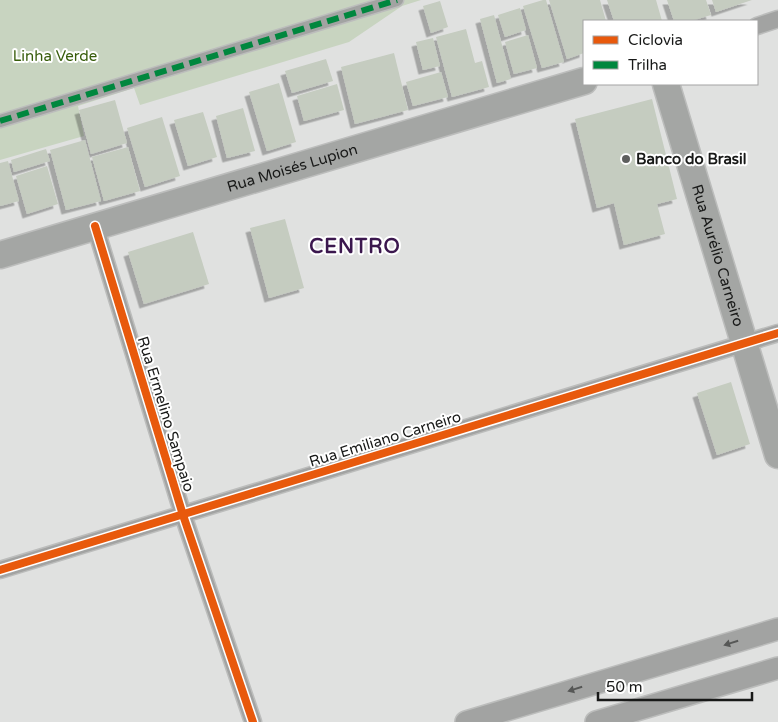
<svg xmlns="http://www.w3.org/2000/svg" width="778" height="722" viewBox="0 0 778 722" font-family="'Varela Round',sans-serif">
  <style>
    .green { fill: #c8d4c0 }
    .building { fill: #c5ccc0; filter: url(#shadow) }
    .lines { fill: none; stroke-linecap: round; stroke-linejoin: round }
    .pedestrian-casing { stroke: #bcbdbc; stroke-width: 15 }
    .minor-casing { stroke: #bcbdbc; stroke-width: 19 }
    .tertiary-casing { stroke: #bcbdbc; stroke-width: 24 }
    .primary-casing { stroke: #bcbdbc; stroke-width: 29 }
    .pedestrian { stroke: #a2a3a2; stroke-width: 12 }
    .minor { stroke: #a2a3a2; stroke-width: 16 }
    .tertiary { stroke: #a2a3a2; stroke-width: 21 }
    .primary { stroke: #a4a6a4; stroke-width: 26 }
    .quiet { stroke: #00873e; stroke-width: 6; stroke-dasharray: 12 6; stroke-linecap: butt }
    .cycleway-casing { stroke: #fff; stroke-width: 11 }
    .cycleway { stroke: #e8590c; stroke-width: 8 }
    .oneway { fill: #565756 }
    .poi-dot { fill: #5e5f5e; stroke: #fff; stroke-width: 2 }
    .labels { text-anchor: middle; dominant-baseline: central; stroke-width: 4; stroke-linejoin: round; paint-order: stroke }
    .park-label { font-size: 15px; fill: #375c0a; stroke: #fff }
    .poi-label { font-size: 15px; font-weight: bold; fill: #181918; stroke: #fff; text-anchor: start }
    .street-label { font-size: 15px; fill: #181918; stroke: #fff }
    .district-label { font-size: 20px; font-weight: bold; letter-spacing: 1px; fill: #3b174e; stroke: #fff }
  </style>
  <defs>
    <filter id="shadow"><feDropShadow dx="-4.5" dy="4.5" stdDeviation="0" flood-color="#0004"/></filter>
  </defs>
  <rect width="100%" height="100%" fill="#e0e1e0"/>
  <path class="green" d="M 0,0 L 421,0 L 402,6 L 349,42 L 140,105 L 134,88 L 78,106 L 84,136 L 0,160 Z"/>
  <g class="building">
    <path d="M 543,0 L 546,0 L 564,62 L 542,68 L 523,6 Z"/>
    <path d="M 549,0 L 600,0 L 606,21 L 584,21 L 584,53 L 567,59 Z"/>
    <path d="M 607,0 L 656,0 L 662,21 L 614,21 Z"/>
    <path d="M 667,0 L 706,0 L 711,15 L 691,21 L 674,21 Z"/>
    <path d="M 712,0 L 752,0 L 716,12 Z"/>
    <path d="M 440,1 L 448,27 L 431,33 L 423,6 Z"/>
    <path d="M 520,8 L 526,30 L 505,37 L 498,15 Z"/>
    <path d="M 494,15 L 511,79 L 497,83 L 480,19 Z"/>
    <path d="M 466,29 L 475,63 L 482,61 L 489,87 L 452,97 L 436,37 Z"/>
    <path d="M 528,35 L 537,68 L 514,74 L 505,42 Z"/>
    <path d="M 433,38 L 440,66 L 423,70 L 416,42 Z"/>
    <path d="M 394,53 L 408,110 L 355,124 L 341,67 Z"/>
    <path d="M 326,59 L 333,81 L 292,93 L 285,71 Z"/>
    <path d="M 441,72 L 448,97 L 413,106 L 406,82 Z"/>
    <path d="M 279,83 L 296,142 L 267,151 L 249,92 Z"/>
    <path d="M 337,84 L 344,110 L 304,121 L 297,96 Z"/>
    <path d="M 652,99 L 677,199 L 657,204 L 665,234 L 624,245 L 614,203 L 597,208 L 575,119 Z"/>
    <path d="M 115,100 L 127,143 L 91,154 L 79,110 Z"/>
    <path d="M 243,108 L 255,151 L 227,158 L 216,116 Z"/>
    <path d="M 203,112 L 217,157 L 188,166 L 174,120 Z"/>
    <path d="M 162,117 L 180,176 L 145,187 L 127,128 Z"/>
    <path d="M 85,140 L 101,201 L 66,210 L 50,150 Z"/>
    <path d="M 128,147 L 140,191 L 104,201 L 92,157 Z"/>
    <path d="M 46,149 L 50,161 L 14,172 L 11,160 Z"/>
    <path d="M 8,161 L 19,201 L 0,206 L 0,163 Z"/>
    <path d="M 47,166 L 58,204 L 27,214 L 16,176 Z"/>
    <path d="M 285,219 L 304,288 L 269,298 L 250,228 Z"/>
    <path d="M 193,232 L 209,284 L 144,304 L 128,252 Z"/>
    <path d="M 731,382 L 750,444 L 717,455 L 697,393 Z"/>
  </g>
  <g class="lines">
    <g class="pedestrian-casing">
      <path id="pedestrian" d="M 0,121 L 397,0"/>
    </g>
    <g class="minor-casing">
      <g id="minor">
        <path d="M 757,26 L 778,19"/>
        <path d="M 95,226 L 183,515 L 253,722"/>
        <path d="M 0,570 L 778,333"/>
      </g>
    </g>
    <g class="tertiary-casing">
      <g id="tertiary">
        <path d="M 466,722 L 778,629"/>
        <path d="M 596,722 L 778,668"/>
      </g>
    </g>
    <g class="primary-casing">
      <g id="primary">
        <path id="s1" d="M 666,84 L 778,455"/>
        <path id="s2" d="M 0,255 L 584,81"/>
      </g>
    </g>
    <use href="#pedestrian" class="pedestrian"/>
    <use href="#minor" class="minor"/>
    <use href="#tertiary" class="tertiary"/>
    <use href="#primary" class="primary"/>
    <path class="quiet" d="M 0,121 L 397,0"/>
    <g class="cycleway-casing">
      <g id="cycleway">
        <path d="M 95,226 L 183,515 L 253,722"/>
        <path d="M 0,570 L 778,333"/>
      </g>
    </g>
    <use href="#cycleway" class="cycleway"/>
  </g>
  <defs><path id="oneway-solid" d="M-6-.8H1V-3.2L6.5 0L1 3.2V.8H-6Z" transform="scale(1.25)"/></defs>
  <g class="oneway">
    <use href="#oneway-solid" transform="translate(731 643) rotate(163)"/>
    <use href="#oneway-solid" transform="translate(575 689) rotate(163)"/>
  </g>
  <circle class="poi-dot" cx="626" cy="159" r="5"/>
  <g class="labels">
    <g class="park-label">
      <text x="55" y="56">Linha Verde</text>
    </g>
    <g class="poi-label">
      <text x="636" y="159">Banco do Brasil</text>
    </g>
    <g class="street-label">
      <text stroke="none"><textPath href="#s2" startOffset="305">Rua Moisés Lupion</textPath></text>
      <text stroke="none"><textPath href="#s1" startOffset="179">Rua Aurélio Carneiro</textPath></text>
      <text transform="translate(166 414) rotate(73)">Rua Ermelino Sampaio</text>
      <text transform="translate(385 439) rotate(-17)">Rua Emiliano Carneiro</text>
    </g>
    <g class="district-label">
      <text x="355" y="247">CENTRO</text>
    </g>
  </g>
  <rect x="583" y="20" width="175" height="65" fill="#ffffff" stroke="#a3a3a3"/>
  <rect x="593" y="36" width="25" height="8" fill="#e8590c" stroke="#a3a3a3"/>
  <text x="628" y="45" font-size="15" fill="#181918">Ciclovia</text>
  <rect x="593" y="61" width="25" height="8" fill="#00873e" stroke="#a3a3a3"/>
  <text x="628" y="70" font-size="15" fill="#181918">Trilha</text>
  <path d="M598 692v8h154v-8" fill="none" stroke="#181918" stroke-width="2.5"/>
  <text x="606" y="692" font-size="15" fill="#181918" stroke="#ffffff" stroke-width="4" paint-order="stroke">50 m</text>
</svg>
